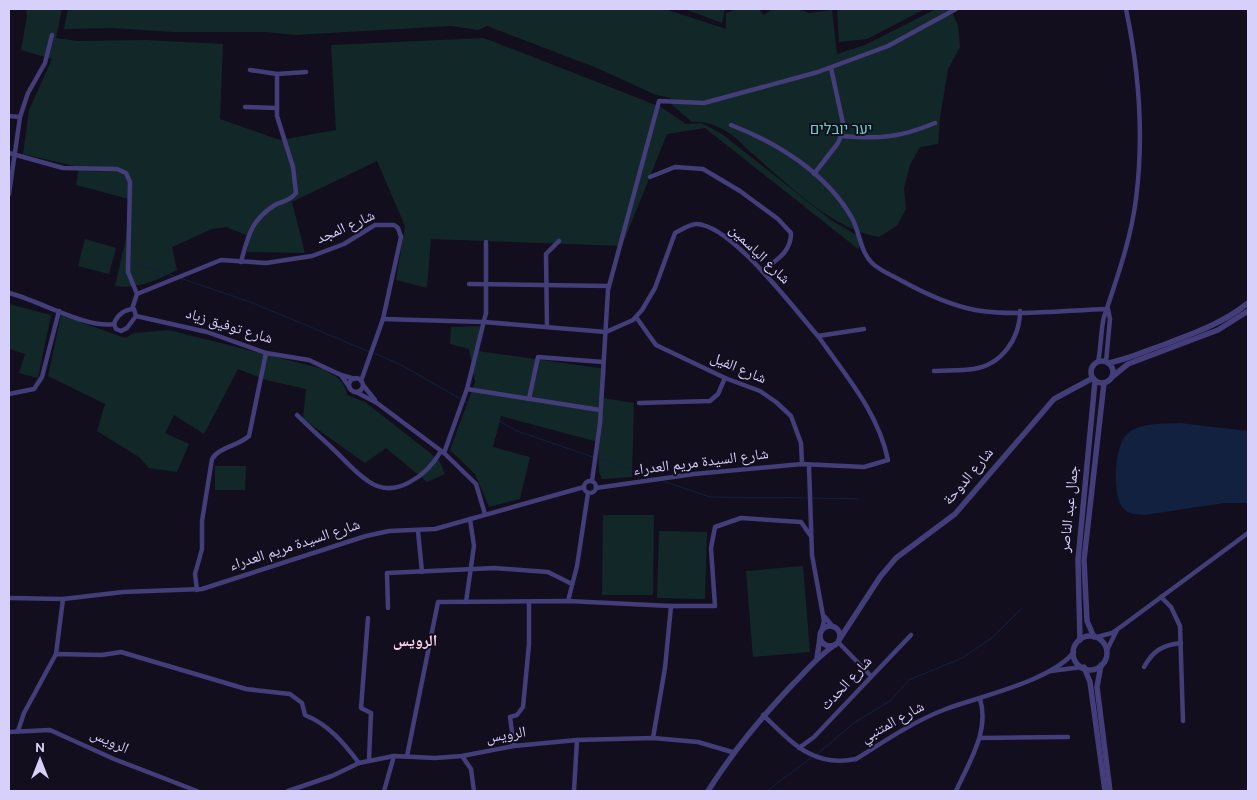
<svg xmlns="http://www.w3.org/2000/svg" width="1257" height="800" viewBox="0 0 1257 800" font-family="Overpass,'Noto Naskh Arabic',Heebo,sans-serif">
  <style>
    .green { fill: #122728 }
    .water { fill: #11213f }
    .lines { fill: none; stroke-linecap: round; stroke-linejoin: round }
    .stream { stroke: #11213f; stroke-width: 1 }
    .minor { stroke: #433d79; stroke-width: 4.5 }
    .tertiary { stroke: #433d79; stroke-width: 5.5 }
    .labels { text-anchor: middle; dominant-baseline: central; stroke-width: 4; stroke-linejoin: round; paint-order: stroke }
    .park-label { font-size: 15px; fill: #63d3be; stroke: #120e1e }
    .street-label { font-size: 15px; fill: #d7d0fb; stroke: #120e1e }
    .neighbourhood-label { font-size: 16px; font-weight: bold; fill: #fbd2ea; stroke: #120e1e }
  </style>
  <rect width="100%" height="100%" fill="#120e1e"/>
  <g class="green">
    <path d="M 26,9 L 62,9 L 56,38 L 77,41 L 146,40 L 223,44 L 220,119 L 280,140 L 336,130 L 331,45 L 484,38 L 661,107 L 686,124 L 702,123 L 722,134 L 831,220 L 863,239 L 858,249 L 705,128 L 667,134 L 622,246 L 431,239 L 427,288 L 396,280 L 405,226 L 377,161 L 292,202 L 305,253 L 247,252 L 249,236 L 226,227 L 212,229 L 172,247 L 177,270 C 155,281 139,289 115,286 L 126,238 L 129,199 L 76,185 L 79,167 L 23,154 L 29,110 L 52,59 L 21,50 L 27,16 Z"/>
    <path d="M 68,9 L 665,9 L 726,29 L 726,13 L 736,9 L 759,9 L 764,15 L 772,9 L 799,9 L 809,13 L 832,10 L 837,54 L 865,45 L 936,9 L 951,9 L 958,26 L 960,47 L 948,69 L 940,118 L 938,144 L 920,147 L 910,165 L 904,188 L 906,209 L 897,226 L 879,237 C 834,230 787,184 753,154 C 744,147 735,135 724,130 C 713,124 704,121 692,122 L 670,103 L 670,98 L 656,95 L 597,68 L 487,26 L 478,30 L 451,26 L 294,35 L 267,32 L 173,32 L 112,28 L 64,29 Z"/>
    <path d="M 685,9 L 727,9 L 725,10 L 722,23 Z"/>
    <path d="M 837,9 L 925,9 L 867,39 L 839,42 Z"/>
    <path d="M 85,239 L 116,248 L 109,274 L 78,266 Z"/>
    <path d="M 9,304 L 51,315 L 38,378 L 19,373 L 25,354 L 9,349 Z"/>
    <path d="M 61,315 L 125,338 L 134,333 L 169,330 L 323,369 C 335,376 345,380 347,395 L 365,402 L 439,460 L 445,474 L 427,482 L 386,448 L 365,463 L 303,419 L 306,389 L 266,380 L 238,369 L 204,434 L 174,415 L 165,433 L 189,444 L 177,472 L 149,468 L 139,457 L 97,431 L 105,404 L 48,376 Z"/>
    <path d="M 482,326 L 478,351 L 606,369 L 603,398 L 634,403 L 632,477 L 602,479 L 599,472 L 598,442 L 501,416 L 493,447 L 530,457 L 520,499 L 489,507 L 475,474 L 450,450 L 475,382 L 469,349 L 450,344 L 451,327 Z"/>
    <path d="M 215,466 L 246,466 L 245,490 L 215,490 Z"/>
    <path d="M 603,515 L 654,515 L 653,595 L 602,595 Z"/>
    <path d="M 659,531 L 707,532 L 705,599 L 657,598 Z"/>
    <path d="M 803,566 L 810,652 L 753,657 L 746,571 Z"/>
  </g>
  <path class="water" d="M 1180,423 L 1248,431 L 1248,503 L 1224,503 L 1145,515 C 1137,514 1129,515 1123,508 C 1112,496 1114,446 1127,434 C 1141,422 1163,424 1180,423 Z"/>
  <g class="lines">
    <g class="stream">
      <path d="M 134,263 L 174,276"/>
      <path d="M 180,278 L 253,303 L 370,352"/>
      <path d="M 374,353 L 401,365 L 461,399"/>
      <path d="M 464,401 L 517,431 L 593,457"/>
      <path d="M 597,458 L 654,478"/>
      <path d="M 660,480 L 710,497 L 809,498"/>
      <path d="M 813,498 L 857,499"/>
      <path d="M 816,755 L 854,723 L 891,700 L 909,680 L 962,658 L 993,637 L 1022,608"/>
      <path d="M 767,791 L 812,757"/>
    </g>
    <g class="minor">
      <path d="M 250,70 L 277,74 L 306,72"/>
      <path d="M 245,107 L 276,108"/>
      <path d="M 9,116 L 20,117"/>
      <path d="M 731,125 C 778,143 826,173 852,218 C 860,233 860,251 872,263 C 880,271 894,276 904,282 C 926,294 950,305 975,310 C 1014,317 1067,310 1108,309"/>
      <path d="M 841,136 C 879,139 899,138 935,123"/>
      <path d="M 9,153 L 63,168 L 117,169 L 126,173 L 130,182 L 128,272 L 137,294"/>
      <path d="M 814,174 L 838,143 L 844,128 L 831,68"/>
      <path d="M 650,177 L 675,167 L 703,169 L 740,191 L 778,219 L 791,233 C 791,253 776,260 762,271"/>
      <path d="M 9,194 L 20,117 L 28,93 L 45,63 L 52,35"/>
      <path d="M 241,262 C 248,236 251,220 275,205 C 283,201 290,201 296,193 L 293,167 L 277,116 L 277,74"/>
      <path d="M 469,284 L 609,286"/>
      <path d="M 9,293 C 38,300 87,329 114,324"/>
      <path d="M 132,309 L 137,294 L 221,260 L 266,263 L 312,256 L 344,244 L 375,225 L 394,225 L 398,228 L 401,237 L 383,319 L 361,381"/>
      <path d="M 134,309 L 136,316 L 127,328 L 121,331 L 116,329 L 114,324 C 117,315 125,309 134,309 Z"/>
      <path d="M 136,316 L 207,332 L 266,353 L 309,360 L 341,375 L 355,379"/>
      <path d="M 636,317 L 656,345 L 725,378 L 760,391 L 776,402 L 791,416 L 801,443 L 802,464"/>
      <path d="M 383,319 L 484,322 L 606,332 L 633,320 L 642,310 L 655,288 L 675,233 C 681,230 690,224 696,224 C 731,224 795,310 818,336"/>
      <path d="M 547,327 L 546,254 L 559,241"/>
      <path d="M 1098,362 C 1101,348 1101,327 1104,317 C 1117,278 1131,239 1136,199 C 1144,136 1139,71 1126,9"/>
      <path d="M 1106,362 L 1110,319 L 1108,309"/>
      <path d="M 934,371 C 947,370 960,371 973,369 C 1002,365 1020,338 1020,311"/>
      <path d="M 341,375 L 350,388"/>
      <circle cx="356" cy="385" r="7"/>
      <path d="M 363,385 L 375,400"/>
      <path d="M 467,389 L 600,410"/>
      <path d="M 356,392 L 377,403 L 444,453 L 476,484 L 485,514"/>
      <path d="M 9,394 L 34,389 L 42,377 L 59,311"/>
      <path d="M 529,399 L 538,357 L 603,362"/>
      <path d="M 639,403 L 710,401 L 718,394 L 725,378"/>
      <path d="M 297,415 C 308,426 319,436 331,447 C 343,458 354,472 368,481 C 395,501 428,474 441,451"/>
      <path d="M 444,453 L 467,389 L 486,313 L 486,242"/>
      <path d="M 809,466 L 812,555 L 824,621 L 821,633"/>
      <path d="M 592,481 L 600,423 L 608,290 L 659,101 L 704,103 L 818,72 L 888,46 L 956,9"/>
      <circle cx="590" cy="487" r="6"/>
      <path d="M 596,488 L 694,474 L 802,464 L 864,467 L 888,460 C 878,412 846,376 818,336 L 864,329"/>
      <path d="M 418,531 L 422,572"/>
      <path d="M 197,590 L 195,574 L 202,549 L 202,521 L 212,459 C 219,447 238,446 249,436 L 266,353"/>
      <path d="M 1161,597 L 1171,607 L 1180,626 L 1183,721"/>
      <path d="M 9,598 L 63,599 L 123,592 L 202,589 L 366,536 L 389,531 L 435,529 L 584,487"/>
      <path d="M 568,601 L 577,566 L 588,493"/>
      <path d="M 466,602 L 474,546 L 470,519"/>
      <path d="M 388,608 L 387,573 L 495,568 L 548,572 L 572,584"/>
      <path d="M 825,617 L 833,627"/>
      <path d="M 368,618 L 361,708 L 371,713 L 369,760"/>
      <path d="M 1097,637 L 1112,633 L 1122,626 L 1248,533"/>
      <path d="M 838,642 L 871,676"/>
      <path d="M 1107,650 L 1117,630"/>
      <path d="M 56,654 L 63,599"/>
      <path d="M 1144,667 C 1153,651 1162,645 1181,643"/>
      <path d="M 1051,671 L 1082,667"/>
      <path d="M 763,715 C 792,742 812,768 856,759 C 885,741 914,721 946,709 C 981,696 1051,681 1074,652"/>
      <path d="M 18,731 L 24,713 L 56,654 L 102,655 L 121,652 L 246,689 L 290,694 L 302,703 L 305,715 C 329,725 343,742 359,763"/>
      <path d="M 9,732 L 50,730 L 114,759 L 197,791"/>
      <path d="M 653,738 L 665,668 L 671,606"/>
      <path d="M 980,738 L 1068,737"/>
      <path d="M 514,746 L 510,717 L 517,715 L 523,707 L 529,644 L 529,602"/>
      <path d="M 799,748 L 814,737 L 911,635"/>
      <path d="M 407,756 L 438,602 L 568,601 L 671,606 L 715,606 L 711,548 L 715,527 L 741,518 L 801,522 L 810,535"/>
      <path d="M 462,756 L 471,769 L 474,791"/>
      <path d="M 288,791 L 332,776 L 359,763 L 394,756 L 435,758 L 462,756 L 514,746 L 577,740 L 653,738 L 698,742 L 732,752"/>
      <path d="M 384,791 L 394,756"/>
      <path d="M 574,791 L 577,740"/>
      <path d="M 956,791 C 969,762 990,731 980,699"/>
    </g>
    <g class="tertiary">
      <circle cx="1102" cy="372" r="11"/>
      <path d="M 1108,363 C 1126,360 1143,352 1160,346 C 1192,334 1222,324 1248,303"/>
      <path d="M 1112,377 L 1128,364 L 1218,330 L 1248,311"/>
      <circle cx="830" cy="636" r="10"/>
      <circle cx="1090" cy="653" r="17"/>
      <path d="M 1094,637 L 1087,621 L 1084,560 L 1104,383"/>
      <path d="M 839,640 L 880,577 L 896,558 L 955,514 L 1054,399 L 1093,378"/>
      <path d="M 1080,640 L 1078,560 L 1095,381"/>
      <path d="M 817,658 L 820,638"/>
      <path d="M 1101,665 L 1097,687 L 1110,791"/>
      <path d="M 1084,667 L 1090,682 L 1105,791"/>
      <path d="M 708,791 C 734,750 760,719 793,684 C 807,670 819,655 835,645"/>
    </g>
  </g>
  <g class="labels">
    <g class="park-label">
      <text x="841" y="130">יער יובלים</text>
    </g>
    <g class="street-label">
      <text transform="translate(346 228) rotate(-24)">شارع المجد</text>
      <text transform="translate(759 255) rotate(44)">شارع الياسمين</text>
      <text transform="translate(229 327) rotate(17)">شارع توفيق زياد</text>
      <text transform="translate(738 369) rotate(23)">شارع الفيل</text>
      <text transform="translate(701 463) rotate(-7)">شارع السيدة مريم العدراء</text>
      <text transform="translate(969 477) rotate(-50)">شارع الدوحة</text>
      <text transform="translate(1070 509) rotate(-84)">جمال عبد الناصر</text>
      <text transform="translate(295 546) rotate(-18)">شارع السيدة مريم العدراء</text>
      <text transform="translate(847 684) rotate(-47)">شارع الحدث</text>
      <text transform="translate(893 723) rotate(-29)">شارع المتنبي</text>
      <text transform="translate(506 736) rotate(-9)">الرويس</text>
      <text transform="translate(109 742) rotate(24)">الرويس</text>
    </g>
    <g class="neighbourhood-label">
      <text x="415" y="642">الرويس</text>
    </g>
  </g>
  <rect width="1257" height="800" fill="none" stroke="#d7d0fb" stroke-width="20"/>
  <g transform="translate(40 760)" stroke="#120e1e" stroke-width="4" paint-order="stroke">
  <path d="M0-4L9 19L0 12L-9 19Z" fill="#d7d0fb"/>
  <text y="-8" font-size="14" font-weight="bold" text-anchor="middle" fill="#d7d0fb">N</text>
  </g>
</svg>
